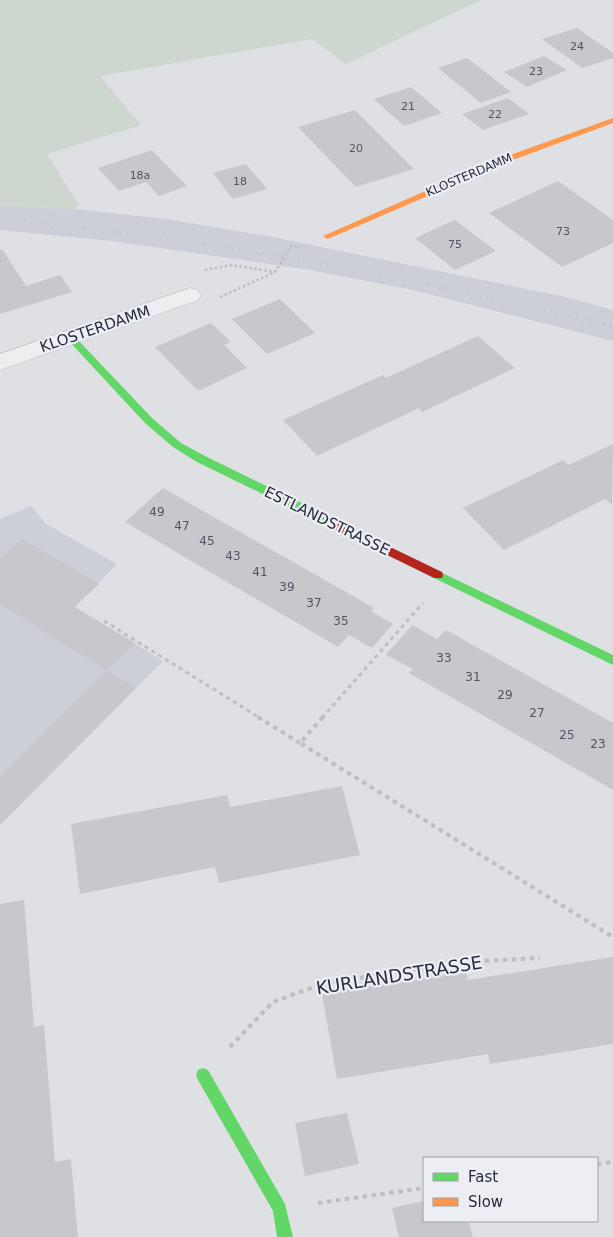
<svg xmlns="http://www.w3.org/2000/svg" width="613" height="1237" viewBox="0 0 613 1237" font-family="'DejaVu Sans',sans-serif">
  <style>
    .built { fill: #cccfd7 }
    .green { fill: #ced7cf }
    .building { fill: #c7c8cc }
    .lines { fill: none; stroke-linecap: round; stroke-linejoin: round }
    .street-casing { stroke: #bdbec2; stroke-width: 1 }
    .path-far2 { stroke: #bebec4; stroke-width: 2.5; stroke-dasharray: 2.5 2.5; stroke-linecap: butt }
    .path-far1 { stroke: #bebec4; stroke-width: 3; stroke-dasharray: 4 4; stroke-linecap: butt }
    .path { stroke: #bebec4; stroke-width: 4; stroke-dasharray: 4.5 4.5; stroke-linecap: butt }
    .street { fill: #eeeef1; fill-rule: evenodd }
    .fast { fill: #63d668; fill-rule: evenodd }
    .slow { fill: #ff974d; fill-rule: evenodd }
    .jam { fill: #b3261e; fill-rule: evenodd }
    .rail-far1 { stroke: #c8c9cc; stroke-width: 2.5; stroke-dasharray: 2 4; stroke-linecap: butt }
    .rail { stroke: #c8c9cc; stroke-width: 4; stroke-dasharray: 2.5 4.5; stroke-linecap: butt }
    .labels { text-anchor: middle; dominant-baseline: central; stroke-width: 4.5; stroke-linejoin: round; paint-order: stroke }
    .far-number-label { font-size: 11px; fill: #4f5461 }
    .far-street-label { font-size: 12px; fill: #262c3c; stroke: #eceef4 }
    .number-label { font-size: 12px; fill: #4f5461 }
    .street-label { font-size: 15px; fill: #262c3c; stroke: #eceef4 }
    .near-street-label { font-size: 18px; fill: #262c3c; stroke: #eceef4 }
  </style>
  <rect width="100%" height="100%" fill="#dee0e4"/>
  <g class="built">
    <path d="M 0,206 L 74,209 L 166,219 L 272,237 L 566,297 L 613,310 L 613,341 L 413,290 L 310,270 L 112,241 L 0,230 Z"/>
    <path d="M 31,506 L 46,524 L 117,564 L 75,607 L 163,661 L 0,825 L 0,519 Z"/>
  </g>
  <path class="green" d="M 0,0 L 481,0 L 346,64 L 312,39 L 100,76 L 141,125 L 47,154 L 79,205 L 74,209 L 0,206 Z"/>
  <g class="building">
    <path d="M 577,28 L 613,53 L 613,58 L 582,68 L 542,39 Z"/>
    <path d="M 544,56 L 567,70 L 527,87 L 504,72 Z"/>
    <path d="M 467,58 L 511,92 L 481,103 L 438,68 Z"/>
    <path d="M 411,87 L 442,113 L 404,126 L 374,99 Z"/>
    <path d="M 508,98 L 529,114 L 483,130 L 462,114 Z"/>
    <path d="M 355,110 L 414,169 L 356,187 L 298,127 Z"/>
    <path d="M 152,150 L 187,186 L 159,196 L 146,182 L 119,191 L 98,168 Z"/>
    <path d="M 246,164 L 267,189 L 233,199 L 213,173 Z"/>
    <path d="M 558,181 L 613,220 L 613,243 L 562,267 L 489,213 Z"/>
    <path d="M 455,220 L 496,251 L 455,270 L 415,238 Z"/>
    <path d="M 2,249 L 26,286 L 60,275 L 72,292 L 0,314 L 0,250 Z"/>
    <path d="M 280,299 L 315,333 L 267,354 L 232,319 Z"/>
    <path d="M 211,323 L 231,342 L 224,345 L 247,368 L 198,391 L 155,347 Z"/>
    <path d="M 478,336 L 515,368 L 422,412 L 419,408 L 317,456 L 283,420 L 383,375 L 386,378 Z"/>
    <path d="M 613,444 L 612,505 L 605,499 L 504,550 L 463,508 L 563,460 L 569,465 Z"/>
    <path d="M 163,488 L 374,608 L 371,611 L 393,624 L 372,648 L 349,635 L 338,647 L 125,522 Z"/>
    <path d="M 22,539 L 99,584 L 74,607 L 135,643 L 107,671 L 0,604 L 0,558 Z"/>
    <path d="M 412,625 L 437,639 L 446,630 L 613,723 L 613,790 L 409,673 L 413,669 L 386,655 Z"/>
    <path d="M 107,671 L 136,688 L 0,825 L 0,776 Z"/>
    <path d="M 342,786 L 360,855 L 219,883 L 215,867 L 80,894 L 71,824 L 227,795 L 230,807 Z"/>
    <path d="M 24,900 L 34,1027 L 44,1025 L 55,1162 L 71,1159 L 78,1237 L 0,1237 L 0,904 Z"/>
    <path d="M 613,957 L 613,1044 L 490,1064 L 488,1054 L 337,1079 L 322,994 L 466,972 L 468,980 Z"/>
    <path d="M 347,1113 L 359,1164 L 305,1176 L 295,1123 Z"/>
    <path d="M 424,1201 L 424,1221 L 468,1221 L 473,1237 L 399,1237 L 392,1208 Z"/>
  </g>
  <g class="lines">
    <g class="street-casing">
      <path id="street" d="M 190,288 L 198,290 L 201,295 L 198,300 L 0,370 L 0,354 Z"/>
    </g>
    <g class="path-far2">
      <path d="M 205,270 L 231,265 L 275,272"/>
      <path d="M 220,297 L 275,272 L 291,246 L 297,247"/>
    </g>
    <g class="path-far1">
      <path d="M 104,621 L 260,718"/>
      <path d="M 322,718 L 423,603"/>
    </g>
    <g class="path">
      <path d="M 258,717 L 300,743"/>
      <path d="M 323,717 L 300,743 L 613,937"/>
      <path d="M 230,1047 L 273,1002 L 322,984 L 462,962 L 540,958"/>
      <path d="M 597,1164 L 613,1162"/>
      <path d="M 318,1203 L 424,1188"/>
    </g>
    <use href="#street" class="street"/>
    <g class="fast">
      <path d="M 71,335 L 74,336 L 153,419 L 181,443 L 205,456 L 334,519 L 335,522 L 334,525 L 326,525 L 197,462 L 173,447 L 145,423 L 68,340 L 66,338 Z"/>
      <path d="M 438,571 L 613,655 L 613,665 L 434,578 L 433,575 Z"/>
      <path d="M 203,1068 L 208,1070 L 285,1204 L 293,1237 L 277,1237 L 273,1211 L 198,1080 L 196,1075 L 198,1070 Z"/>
    </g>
    <path class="slow" d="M 613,118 L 613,123 L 502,164 L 330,238 L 327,239 L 323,236 L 496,160 Z"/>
    <path class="jam" d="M 330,518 L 442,572 L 443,575 L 442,578 L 434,578 L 326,525 L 325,522 L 326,519 Z"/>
    <path class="rail-far1" d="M 0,219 C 83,228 166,237 248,251 C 353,268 457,290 560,314"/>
    <path class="rail" d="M 555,313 L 613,327"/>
  </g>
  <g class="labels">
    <g class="far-number-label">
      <text x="577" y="46">24</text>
      <text x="536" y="71">23</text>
      <text x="408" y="106">21</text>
      <text x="495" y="114">22</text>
      <text x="356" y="148">20</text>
      <text x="140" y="175">18a</text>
      <text x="240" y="181">18</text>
      <text x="563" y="231">73</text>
      <text x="455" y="244">75</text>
    </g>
    <g class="far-street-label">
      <text transform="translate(469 175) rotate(-23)">KLOSTERDAMM</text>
    </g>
    <g class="number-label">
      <text x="157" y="512">49</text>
      <text x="182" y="526">47</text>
      <text x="207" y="541">45</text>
      <text x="233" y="556">43</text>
      <text x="260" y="572">41</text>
      <text x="287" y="587">39</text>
      <text x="314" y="603">37</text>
      <text x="341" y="621">35</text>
      <text x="444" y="658">33</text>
      <text x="473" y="677">31</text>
      <text x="505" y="695">29</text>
      <text x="537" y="713">27</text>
      <text x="567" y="735">25</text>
      <text x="598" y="744">23</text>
    </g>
    <g class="street-label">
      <text transform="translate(95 329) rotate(-19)">KLOSTERDAMM</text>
      <text transform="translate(327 521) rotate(26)">ESTLANDSTRASSE</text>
    </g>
    <g class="near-street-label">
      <text transform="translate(399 975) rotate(-9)">KURLANDSTRASSE</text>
    </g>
  </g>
  <rect x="423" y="1157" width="175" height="65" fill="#eceef4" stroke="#9da0aa"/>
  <rect x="433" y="1173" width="25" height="8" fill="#63d668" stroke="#9da0aa"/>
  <text x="468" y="1182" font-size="15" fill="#262c3c">Fast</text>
  <rect x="433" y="1198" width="25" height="8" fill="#ff974d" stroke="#9da0aa"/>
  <text x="468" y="1207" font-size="15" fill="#262c3c">Slow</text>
</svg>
